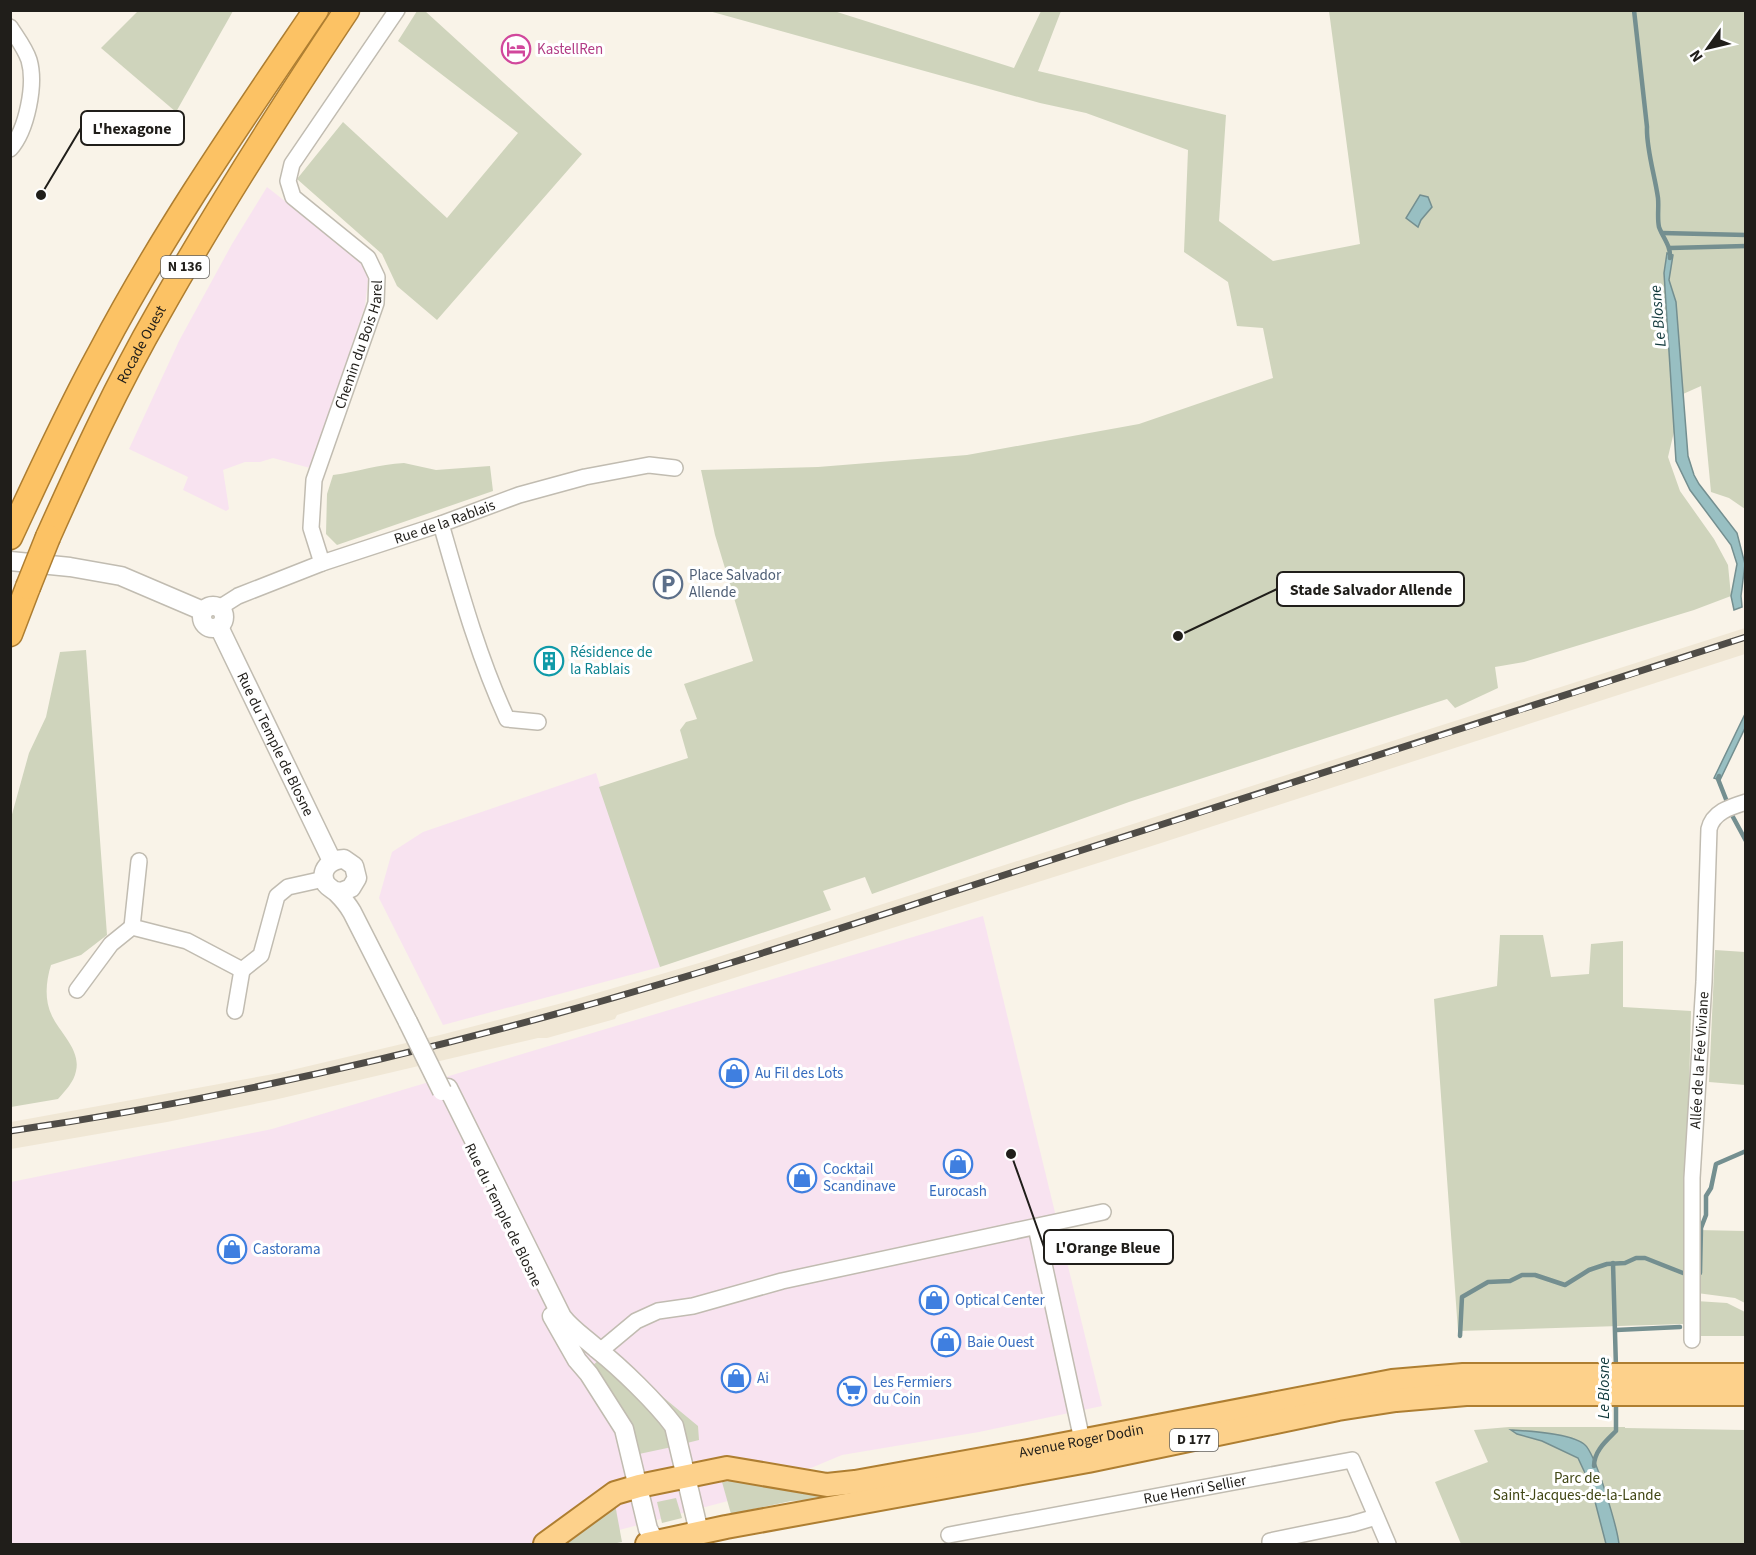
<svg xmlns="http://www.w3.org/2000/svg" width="1756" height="1555" viewBox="0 0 1756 1555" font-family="'Source Sans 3',sans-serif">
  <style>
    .commercial { fill: #f8e3f0 }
    .built { fill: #f0e7d5 }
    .green { fill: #cfd4bc }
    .water { fill: #98bfc2; stroke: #748f90; stroke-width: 1.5 }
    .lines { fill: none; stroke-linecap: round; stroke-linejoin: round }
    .stream { stroke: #748f90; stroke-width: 4.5 }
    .minor-casing { stroke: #c1bcb1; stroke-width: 18 }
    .tertiary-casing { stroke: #c1bcb1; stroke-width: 21 }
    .primary-casing { stroke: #ae7e31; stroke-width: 26 }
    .trunk-casing { stroke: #ae7e31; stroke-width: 27 }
    .minor { stroke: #fff; stroke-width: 15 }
    .tertiary { stroke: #fff; stroke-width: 18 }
    .primary { stroke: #fdd18b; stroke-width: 22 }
    .trunk { stroke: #fcc264; stroke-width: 24 }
    .rail-casing { stroke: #4f4c47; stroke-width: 7 }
    .rail { stroke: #fff; stroke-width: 4.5; stroke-dasharray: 14; stroke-linecap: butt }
    .tertiary-bridge-casing { stroke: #c1bcb1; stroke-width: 21; stroke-linecap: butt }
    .trunk-bridge-casing { stroke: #ae7e31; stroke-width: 27; stroke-linecap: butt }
    .tertiary-bridge { stroke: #fff; stroke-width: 18 }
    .trunk-bridge { stroke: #fcc264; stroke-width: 24 }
    .labels { text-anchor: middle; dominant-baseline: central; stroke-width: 6; stroke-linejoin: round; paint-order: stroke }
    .shield { fill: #fff; stroke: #63625f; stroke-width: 1.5 }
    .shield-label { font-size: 14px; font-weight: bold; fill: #201e1a }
    .hotel-label { font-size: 15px; fill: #b23c85; stroke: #fff; text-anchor: start }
    .street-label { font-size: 15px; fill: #201e1a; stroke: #fff }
    .service-label { font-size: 15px; fill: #4e5e75; stroke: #fff; text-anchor: start }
    .culture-label { font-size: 15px; fill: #0d838f; stroke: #fff; text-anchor: start }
    .shop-label { font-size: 15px; fill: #366cbe; stroke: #fff; text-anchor: start }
    .park-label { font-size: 15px; fill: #404614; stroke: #fff }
    .water-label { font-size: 16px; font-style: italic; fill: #0f373a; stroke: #fff }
    .leader { fill: none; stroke: #201e1a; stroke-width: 2 }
    .callout-dot { fill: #201e1a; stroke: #fff; stroke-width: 2 }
    .callout { fill: #fff; stroke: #201e1a; stroke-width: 2 }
    .callout-label { font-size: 16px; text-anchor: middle; font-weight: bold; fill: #201e1a }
  </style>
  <rect width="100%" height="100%" fill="#f9f3e8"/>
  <g class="commercial">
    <path d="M 267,187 L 365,264 L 368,280 L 365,306 L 310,468 L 273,458 L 260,462 L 245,462 L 223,470 L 229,509 L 226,511 L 183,490 L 188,477 L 129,449 L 179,341 L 232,244 Z"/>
    <path d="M 596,773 L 660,967 L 443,1025 L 379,898 L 392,852 L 423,832 Z"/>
    <path d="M 983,916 L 1102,1406 L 979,1432 L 842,1455 L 739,1498 L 567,1544 L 11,1544 L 11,1182 L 272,1129 Z"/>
  </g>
  <path class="built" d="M 1745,628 L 1745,654 L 1158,844 L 617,1015 L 615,1019 L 547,1038 L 538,1038 L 274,1100 L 167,1122 L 11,1149 L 11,1122 L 279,1073 L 440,1035 L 566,1002 L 699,963 Z"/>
  <g class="green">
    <path d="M 138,11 L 233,11 L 176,112 L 101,48 Z"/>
    <path d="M 417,11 L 425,11 L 582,154 L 437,320 L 397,286 L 382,254 L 297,179 L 343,122 L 447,218 L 518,133 L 398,41 Z"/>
    <path d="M 709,11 L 834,11 L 1014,68 L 1041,11 L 1061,11 L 1038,71 L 1226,115 L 1219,221 L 1273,261 L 1360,244 L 1329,11 L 1745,11 L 1745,509 L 1729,498 L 1711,492 L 1701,386 L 1683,394 L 1668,457 L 1680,491 L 1714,539 L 1728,565 L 1731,596 L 1694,610 L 1524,662 L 1495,667 L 1498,688 L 1455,708 L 1447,699 L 1129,802 L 872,894 L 865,877 L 823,891 L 831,910 L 660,967 L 599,787 L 688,758 L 680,730 L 686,722 L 697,719 L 684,684 L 753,661 L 715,535 L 701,470 L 818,467 L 967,455 L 1139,424 L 1273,378 L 1263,328 L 1237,326 L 1228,282 L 1184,252 L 1188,150 L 1086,113 L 1040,103 Z"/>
    <path d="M 404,463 L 436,470 L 490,466 L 493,491 L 337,545 L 326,534 L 327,494 L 333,475 C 357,472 379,464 404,463 Z"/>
    <path d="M 86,650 L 107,935 L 81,955 L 51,965 C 46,981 44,1000 52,1016 C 60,1033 81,1050 76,1071 C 74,1082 65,1091 58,1099 L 11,1107 L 11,818 L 29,753 L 46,717 L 60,652 Z"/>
    <path d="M 1500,935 L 1543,935 L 1551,977 L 1589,974 L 1591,944 L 1623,941 L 1623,1007 L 1691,1011 L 1683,1324 L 1458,1331 L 1434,999 L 1497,986 Z"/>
    <path d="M 1715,950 L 1745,952 L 1745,1085 L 1709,1082 Z"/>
    <path d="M 1697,1230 L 1745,1231 L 1745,1303 L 1735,1298 L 1697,1293 Z"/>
    <path d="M 1696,1301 L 1727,1303 L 1745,1312 L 1745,1336 L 1698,1336 Z"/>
    <path d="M 599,1360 L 649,1406 L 667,1429 L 672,1447 L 639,1454 L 631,1429 L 592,1366 Z"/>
    <path d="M 635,1374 L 698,1426 L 699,1440 L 687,1443 L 683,1426 Z"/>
    <path d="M 1509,1427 L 1625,1427 L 1625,1428 L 1745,1430 L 1745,1544 L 1461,1544 L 1435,1482 L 1488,1462 L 1474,1430 Z"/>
    <path d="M 736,1480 L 830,1496 L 841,1495 L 837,1498 L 791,1501 L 731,1514 L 722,1482 Z"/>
    <path d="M 676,1498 L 682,1518 L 662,1523 L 657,1502 Z"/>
    <path d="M 615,1504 L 622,1542 L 612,1544 L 562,1544 Z"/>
  </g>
  <g class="water">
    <path d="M 1420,195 L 1428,197 L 1432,207 L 1421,220 L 1418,227 L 1406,218 Z"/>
    <path d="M 1667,253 L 1673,255 L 1669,280 L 1676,302 L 1688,456 L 1694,475 L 1699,484 L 1737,533 L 1745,564 L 1741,596 L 1742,607 L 1734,610 L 1731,596 L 1737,564 L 1731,545 L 1690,490 L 1676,461 L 1664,273 Z"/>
    <path d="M 1745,714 L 1745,728 L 1720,780 L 1714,778 Z"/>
    <path d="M 1511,1430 C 1529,1431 1570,1433 1584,1444 C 1596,1453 1617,1528 1619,1544 L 1606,1544 L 1591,1486 L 1578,1458 L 1542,1441 L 1517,1434 Z"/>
  </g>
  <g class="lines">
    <g class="stream">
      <path d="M 1634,10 L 1647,127 C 1646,148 1655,176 1658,198 C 1659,207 1657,218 1659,227 C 1663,238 1671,246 1670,258"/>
      <path d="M 1662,233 L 1746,235"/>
      <path d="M 1670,248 L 1746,246"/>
      <path d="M 1719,776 L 1718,779 L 1733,817 L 1746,841"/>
      <path d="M 1613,1263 L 1616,1368"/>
      <path d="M 1700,1273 L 1701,1228 L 1706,1215 L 1706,1196 L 1711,1188 L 1716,1164 L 1746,1151"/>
      <path d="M 1616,1330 L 1680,1327"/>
      <path d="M 1460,1336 L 1462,1297 L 1488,1282 L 1510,1281 L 1522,1275 L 1535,1275 L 1565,1285 L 1589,1270 L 1607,1264 L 1625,1263 L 1636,1258 L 1645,1258 L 1683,1273"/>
      <path d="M 1594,1466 C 1594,1451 1606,1441 1616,1431 L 1616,1401"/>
    </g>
    <g class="minor-casing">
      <g id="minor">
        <path d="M 10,27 C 17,38 25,48 29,60 C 36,84 27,130 10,149"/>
        <path d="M 441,524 C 460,590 478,656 507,719 L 538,722"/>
        <path id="s1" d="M 322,563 L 311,528 L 314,480 L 376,303 L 377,277 L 368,258 L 293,197 L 288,181 L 292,164 L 397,10"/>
        <path id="s2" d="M 219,608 L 238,596 L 322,563 L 441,524 L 519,495 L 585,477 L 649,465 L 675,468"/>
        <path d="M 132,927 L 139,861"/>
        <path d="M 77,990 L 111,944 L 132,927 L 187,941 L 242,970 L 261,955 L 277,896 L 288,887 L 324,879"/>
        <path d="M 235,1011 L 242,970"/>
        <path d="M 1036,1227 L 1082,1440"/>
        <path id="s3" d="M 1692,1340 L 1692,1178 L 1704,982 L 1709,829 C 1713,812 1730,807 1746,802"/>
        <path d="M 599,1350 L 606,1346 L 636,1321 L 658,1311 L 693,1306 L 782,1281 L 1103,1212"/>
        <path id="s4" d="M 949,1535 L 1352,1460 L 1388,1544"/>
        <path d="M 1270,1544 L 1270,1541 L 1352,1524 L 1376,1517"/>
      </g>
    </g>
    <g class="tertiary-casing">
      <g id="tertiary">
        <path d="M 10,561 L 70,567 L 121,576 L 203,611"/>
        <circle cx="213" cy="617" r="11"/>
        <path id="s5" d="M 219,627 L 332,861"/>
        <path d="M 335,891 L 341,892 L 351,888 L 357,878 L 354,866 L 344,859 C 331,859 318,870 326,884 C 329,888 334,890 337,893 C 343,899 348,905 352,912 L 408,1022"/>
        <path d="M 448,1088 L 562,1317 C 572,1330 585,1338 597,1349 C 621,1368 656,1402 674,1426 L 699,1532"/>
        <path d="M 552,1316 L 577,1360 L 589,1374 L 624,1429 L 648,1529 L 656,1543"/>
      </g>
    </g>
    <g class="primary-casing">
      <g id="primary">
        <path id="s6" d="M 545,1544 L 615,1493 L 639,1486 L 727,1468 L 827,1485 L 855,1482 L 1028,1451 L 1392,1381 L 1463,1375 L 1746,1375"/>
        <path d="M 647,1544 L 726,1527 L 1088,1461 L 1338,1409 L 1396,1400 L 1466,1394 L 1746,1394"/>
      </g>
    </g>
    <g class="trunk-casing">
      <g id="trunk">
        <path d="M 10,537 C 39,475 67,413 100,353 C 163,233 240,122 316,10"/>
        <path id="s7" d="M 48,537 C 82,461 117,385 159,312 C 217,209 281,109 347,10"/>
        <path d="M 10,634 L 28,587"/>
      </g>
    </g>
    <use href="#minor" class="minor"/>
    <use href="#tertiary" class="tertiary"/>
    <use href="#primary" class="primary"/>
    <use href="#trunk" class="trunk"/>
    <g class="rail-casing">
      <path id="rail" d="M 10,1131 C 235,1098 457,1045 674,980 C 790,946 905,907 1020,870 C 1262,793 1504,716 1746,637"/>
    </g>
    <use href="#rail" class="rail"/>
    <g class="tertiary-bridge-casing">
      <path id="tertiary-bridge" d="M 408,1022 L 442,1091"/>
    </g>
    <g class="trunk-bridge-casing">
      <path id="trunk-bridge" d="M 28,587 L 48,537"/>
    </g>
    <use href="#tertiary-bridge" class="tertiary-bridge"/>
    <use href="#trunk-bridge" class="trunk-bridge"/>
  </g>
  <defs>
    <g id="hotel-ring" transform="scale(1.5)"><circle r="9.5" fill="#fff" stroke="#d1479c" stroke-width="1.5"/><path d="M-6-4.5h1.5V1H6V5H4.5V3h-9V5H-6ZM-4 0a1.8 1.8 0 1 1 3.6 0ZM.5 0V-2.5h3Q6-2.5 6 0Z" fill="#d1479c"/></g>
    <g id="parking-ring" transform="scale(1.5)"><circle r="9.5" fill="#fff" stroke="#5c6f8a" stroke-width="1.5"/><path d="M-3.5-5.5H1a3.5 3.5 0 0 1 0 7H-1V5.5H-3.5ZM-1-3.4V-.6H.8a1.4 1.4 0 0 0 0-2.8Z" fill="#5c6f8a"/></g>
    <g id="building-ring" transform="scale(1.5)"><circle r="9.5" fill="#fff" stroke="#0f9aa8" stroke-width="1.5"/><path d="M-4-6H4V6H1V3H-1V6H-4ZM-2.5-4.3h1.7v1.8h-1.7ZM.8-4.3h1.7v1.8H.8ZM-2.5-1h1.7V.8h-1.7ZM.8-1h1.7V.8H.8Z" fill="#0f9aa8"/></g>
    <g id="shop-ring" transform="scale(1.5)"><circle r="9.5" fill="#fff" stroke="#3f7fe0" stroke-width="1.5"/><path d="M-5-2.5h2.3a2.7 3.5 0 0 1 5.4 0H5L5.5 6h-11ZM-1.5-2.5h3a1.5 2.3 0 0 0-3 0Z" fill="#3f7fe0"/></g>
    <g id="supermarket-ring" transform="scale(1.5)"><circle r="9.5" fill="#fff" stroke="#3f7fe0" stroke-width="1.5"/><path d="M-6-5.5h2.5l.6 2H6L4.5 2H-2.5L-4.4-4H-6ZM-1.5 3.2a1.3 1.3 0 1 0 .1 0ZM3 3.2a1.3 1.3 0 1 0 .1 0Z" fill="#3f7fe0"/></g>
  </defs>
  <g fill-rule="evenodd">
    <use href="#hotel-ring" x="516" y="49"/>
    <use href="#parking-ring" x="668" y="584"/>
    <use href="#building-ring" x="549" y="661"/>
    <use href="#shop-ring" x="734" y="1073"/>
    <use href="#shop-ring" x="958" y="1164"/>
    <use href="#shop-ring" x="802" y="1178"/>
    <use href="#shop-ring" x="232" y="1249"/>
    <use href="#shop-ring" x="934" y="1300"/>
    <use href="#shop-ring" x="946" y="1342"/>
    <use href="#shop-ring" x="736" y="1378"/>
    <use href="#supermarket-ring" x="852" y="1391"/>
  </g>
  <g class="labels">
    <g class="shield">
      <rect x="161" y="256" width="48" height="22" rx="4.5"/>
      <rect x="1170" y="1429" width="48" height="22" rx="4.5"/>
    </g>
    <g class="shield-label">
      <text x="185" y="267">N 136</text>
      <text x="1194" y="1440">D 177</text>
    </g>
    <g class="hotel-label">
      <text x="537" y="49">KastellRen</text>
    </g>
    <g class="street-label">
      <text stroke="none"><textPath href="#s7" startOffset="214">Rocade Ouest</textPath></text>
      <text stroke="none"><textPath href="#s1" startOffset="228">Chemin du Bois Harel</textPath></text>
      <text stroke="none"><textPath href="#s2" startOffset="242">Rue de la Rablais</textPath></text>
      <text stroke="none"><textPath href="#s5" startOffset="130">Rue du Temple de Blosne</textPath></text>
      <text stroke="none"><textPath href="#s3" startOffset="280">Allée de la Fée Viviane</textPath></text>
      <text transform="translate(503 1215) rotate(64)">Rue du Temple de Blosne</text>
      <text stroke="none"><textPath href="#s6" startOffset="561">Avenue Roger Dodin</textPath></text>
      <text stroke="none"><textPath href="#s4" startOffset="250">Rue Henri Sellier</textPath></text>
    </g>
    <g class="service-label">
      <text x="689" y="575">Place Salvador<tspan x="689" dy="17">Allende</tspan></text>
    </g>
    <g class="culture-label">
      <text x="570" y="652">Résidence de<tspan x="570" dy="17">la Rablais</tspan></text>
    </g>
    <g class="shop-label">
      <text x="755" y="1073">Au Fil des Lots</text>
      <text x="823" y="1169">Cocktail<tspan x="823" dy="17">Scandinave</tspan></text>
      <text x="958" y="1191" text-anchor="middle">Eurocash</text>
      <text x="253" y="1249">Castorama</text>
      <text x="955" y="1300">Optical Center</text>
      <text x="967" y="1342">Baie Ouest</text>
      <text x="757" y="1378">Ai</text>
      <text x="873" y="1382">Les Fermiers<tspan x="873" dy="17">du Coin</tspan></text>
    </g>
    <g class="park-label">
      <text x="1577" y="1478">Parc de<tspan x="1577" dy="17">Saint-Jacques-de-la-Lande</tspan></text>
    </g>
    <g class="water-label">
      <text transform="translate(1658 316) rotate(-95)">Le Blosne</text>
      <text transform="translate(1604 1388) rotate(-90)">Le Blosne</text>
    </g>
  </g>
  <path class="leader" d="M41 195L81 128M1178 636L1277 589M1011 1154L1044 1247"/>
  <g class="callout-dot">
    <circle cx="41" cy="195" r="6"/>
    <circle cx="1178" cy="636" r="6"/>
    <circle cx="1011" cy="1154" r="6"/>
  </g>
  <g class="callout">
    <rect x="81" y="111" width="103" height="34" rx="6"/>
    <rect x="1277" y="572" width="187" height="34" rx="6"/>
    <rect x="1044" y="1230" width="129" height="34" rx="6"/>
  </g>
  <g class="callout-label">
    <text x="132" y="134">L'hexagone</text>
    <text x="1371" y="595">Stade Salvador Allende</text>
    <text x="1108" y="1253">L'Orange Bleue</text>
  </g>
  <rect width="1756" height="1555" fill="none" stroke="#201e1a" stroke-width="24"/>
  <g transform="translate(1708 48) rotate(236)" stroke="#ffffff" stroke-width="4.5" paint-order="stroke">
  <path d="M0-4.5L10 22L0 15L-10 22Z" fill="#201e1a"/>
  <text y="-9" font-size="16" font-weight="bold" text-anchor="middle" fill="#201e1a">N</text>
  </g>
</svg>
